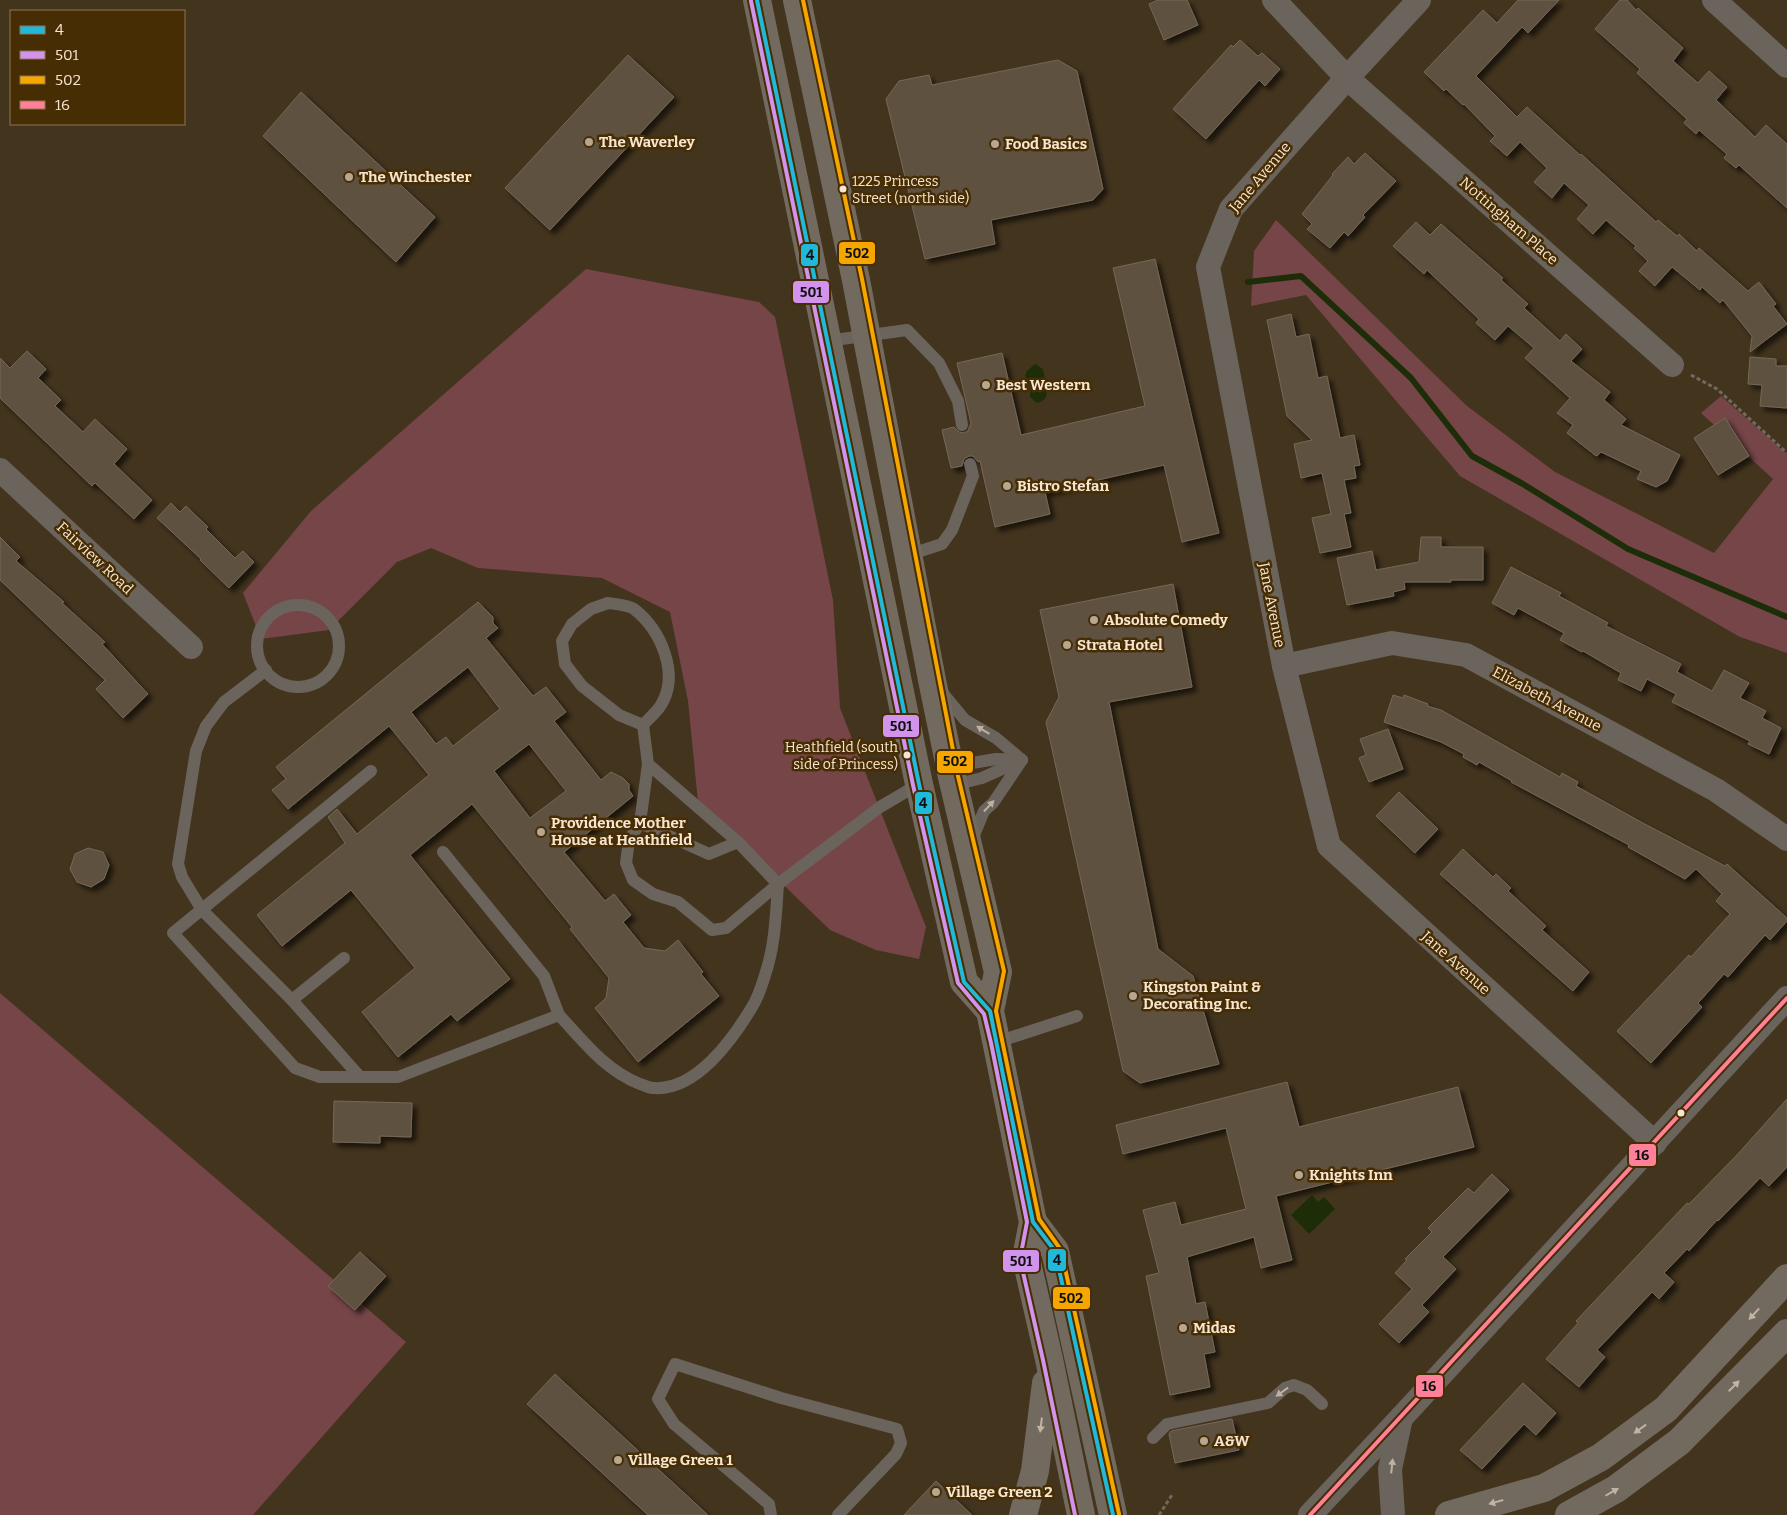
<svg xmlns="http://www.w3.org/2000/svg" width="1787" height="1515" viewBox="0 0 1787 1515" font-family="Bitter,serif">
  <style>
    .green { fill: #754548 }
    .water { fill: #1c2d07 }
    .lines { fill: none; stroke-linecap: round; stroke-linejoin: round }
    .stream { stroke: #1c2d07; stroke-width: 6 }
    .building { fill: #5e5140; stroke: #756856; fill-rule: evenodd; filter: url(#shadow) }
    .path { stroke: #70695f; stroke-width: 3; stroke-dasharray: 4 2.5; stroke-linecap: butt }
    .lane { stroke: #6b645c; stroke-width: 12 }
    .street { stroke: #6b645c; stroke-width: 24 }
    .primary { stroke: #736a5f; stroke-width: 28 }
    .bus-1-casing { stroke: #472d03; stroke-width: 8 }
    .bus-2-casing { stroke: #472d03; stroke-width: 8 }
    .bus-3-casing { stroke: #472d03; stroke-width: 8 }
    .bus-4-casing { stroke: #472d03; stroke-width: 8 }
    .bus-1 { stroke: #20b9da; stroke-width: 4 }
    .bus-2 { stroke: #d193ec; stroke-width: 4 }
    .bus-3 { stroke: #f7a600; stroke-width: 4 }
    .bus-4 { stroke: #ff8098; stroke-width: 4 }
    .oneway { fill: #beb1a2 }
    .oneway2 { fill: #c2b4a3 }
    .poi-dot { fill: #b7a792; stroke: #472d03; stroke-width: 2 }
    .bus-dot { fill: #f6e5d1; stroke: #472d03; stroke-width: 2 }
    .labels { text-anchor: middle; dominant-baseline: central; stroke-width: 5; stroke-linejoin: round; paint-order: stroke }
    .bus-label { font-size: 14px; fill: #f6e5d1; stroke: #472d03; text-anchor: start }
    .poi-label { font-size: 15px; font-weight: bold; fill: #f6e5d1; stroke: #472d03; text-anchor: start }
    .street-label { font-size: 15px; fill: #f6e5d1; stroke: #472d03 }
    .line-badge { stroke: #472d03; stroke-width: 2 }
    .pale-badge-label { font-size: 14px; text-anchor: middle; font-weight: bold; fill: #111 }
  </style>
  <defs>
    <filter id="shadow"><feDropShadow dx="4.5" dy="4.5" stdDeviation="2.5" flood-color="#0009"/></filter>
  </defs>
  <rect width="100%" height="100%" fill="#43341e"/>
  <g class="green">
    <path d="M 1276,220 L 1467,406 L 1555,472 L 1714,553 L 1773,479 L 1701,413 L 1721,396 L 1787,454 L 1787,653 L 1740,637 L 1460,476 L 1306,295 L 1251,306 L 1254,251 Z"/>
    <path d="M 586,269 L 759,302 L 775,317 L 833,600 L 840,708 L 926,927 L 919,959 L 876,950 L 830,930 L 698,802 L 688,701 L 670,612 L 602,578 L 478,568 L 431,548 L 397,562 L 329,630 L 261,639 L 243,593 L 311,511 Z"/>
    <path d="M 0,993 L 406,1342 L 253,1515 L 0,1515 Z"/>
  </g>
  <g class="water">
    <path d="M 1035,364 L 1043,369 L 1045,380 L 1047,381 C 1046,390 1050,400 1037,403 L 1030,397 L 1030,391 L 1034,385 L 1025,376 L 1027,371 Z"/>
    <path d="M 1312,1195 L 1318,1202 L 1324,1197 L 1335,1209 L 1309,1234 L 1291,1215 Z"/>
  </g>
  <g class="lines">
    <path class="stream" d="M 1248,282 L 1301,276 L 1411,378 L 1472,456 L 1523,484 L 1628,549 L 1787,617"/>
  </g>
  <g class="building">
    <path d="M 1158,0 L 1187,0 L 1198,25 L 1164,40 L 1149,4 Z"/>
    <path d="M 1518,0 L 1559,0 L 1528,33 L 1522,27 L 1476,76 L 1517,117 L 1527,107 L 1580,155 L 1581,154 L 1656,222 L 1658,220 L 1677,236 L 1679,234 L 1697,251 L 1699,248 L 1748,291 L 1759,282 L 1776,304 L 1773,306 L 1787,324 L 1750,352 L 1752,336 L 1723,300 L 1720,303 L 1702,287 L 1700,290 L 1672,267 L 1655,286 L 1639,271 L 1648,261 L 1634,248 L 1636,246 L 1606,220 L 1593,234 L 1577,219 L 1589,205 L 1564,183 L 1552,198 L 1534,182 L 1547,168 L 1520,142 L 1507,156 L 1490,141 L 1495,136 L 1464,104 L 1463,105 L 1446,89 L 1444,91 L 1424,72 L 1483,10 L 1497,23 Z"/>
    <path d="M 1620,0 L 1627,0 L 1636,10 L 1638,8 L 1683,48 L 1673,61 L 1698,83 L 1709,71 L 1727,87 L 1716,100 L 1755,137 L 1766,125 L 1787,144 L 1787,208 L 1739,165 L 1736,168 L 1724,158 L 1727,154 L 1699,130 L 1696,134 L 1684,123 L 1687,119 L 1637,73 L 1640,69 L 1595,29 Z"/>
    <path d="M 1240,40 L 1258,56 L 1262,53 L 1280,69 L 1265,86 L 1259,80 L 1206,139 L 1173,109 L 1231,45 L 1233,47 Z"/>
    <path d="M 628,55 L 674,97 L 550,230 L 505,188 Z"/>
    <path d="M 1058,60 L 1077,71 L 1103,189 L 1093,200 L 991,220 L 995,244 L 925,259 L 886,99 L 899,81 L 929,75 L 932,85 Z"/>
    <path d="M 301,92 L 435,217 L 396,262 L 263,136 Z"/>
    <path d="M 1365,153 L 1396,181 L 1363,215 L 1365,217 L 1348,236 L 1344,232 L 1330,248 L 1307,229 L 1312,224 L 1302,214 L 1333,175 L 1332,174 L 1348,157 L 1354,164 Z"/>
    <path d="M 1416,222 L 1430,235 L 1441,224 L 1503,278 L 1501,280 L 1528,304 L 1524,308 L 1560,341 L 1566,334 L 1582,349 L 1571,361 L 1610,392 L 1604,400 L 1626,419 L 1621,425 L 1680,455 L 1667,481 L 1656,487 L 1637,479 L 1641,471 L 1601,452 L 1597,456 L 1595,455 L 1567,433 L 1573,425 L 1557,413 L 1570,398 L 1525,358 L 1534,348 L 1508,326 L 1495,340 L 1476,323 L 1479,319 L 1427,270 L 1424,274 L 1393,246 Z"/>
    <path d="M 1155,259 L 1219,533 L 1182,542 L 1164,465 L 1045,492 L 1050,514 L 995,527 L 980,461 L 978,462 L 973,456 L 969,456 L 964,459 L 962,466 L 951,468 L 942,430 L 954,427 L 959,432 L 964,433 L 968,431 L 971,423 L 957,363 L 1002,353 L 1021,435 L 1145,406 L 1113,268 Z"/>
    <path d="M 1291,314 L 1296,337 L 1309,334 L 1318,378 L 1327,376 L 1340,438 L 1354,435 L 1360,465 L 1354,466 L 1356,478 L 1344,480 L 1351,513 L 1344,514 L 1351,547 L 1320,553 L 1312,518 L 1331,514 L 1322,473 L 1301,478 L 1294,444 L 1312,440 L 1287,416 L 1267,320 Z"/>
    <path d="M 27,351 L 46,369 L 38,378 L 61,400 L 55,406 L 83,432 L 95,419 L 127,449 L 114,464 L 152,500 L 134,519 L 95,483 L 92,486 L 0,398 L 0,358 L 10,368 Z"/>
    <path d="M 1750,357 L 1776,359 L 1776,366 L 1787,366 L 1787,408 L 1760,406 L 1762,385 L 1748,384 Z"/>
    <path d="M 1725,418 L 1749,456 L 1718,475 L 1694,438 Z"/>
    <path d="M 171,503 L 180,512 L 186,506 L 208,527 L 206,529 L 235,558 L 243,551 L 254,562 L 229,588 L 200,560 L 201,559 L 157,518 Z"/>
    <path d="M 0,537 L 20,557 L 16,561 L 64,602 L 62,603 L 105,642 L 102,644 L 148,694 L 123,718 L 96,689 L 105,680 L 0,580 Z"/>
    <path d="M 1421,537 L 1441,537 L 1441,547 L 1483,547 L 1483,580 L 1451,580 L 1451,582 L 1404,582 L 1405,589 L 1393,592 L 1394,596 L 1347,605 L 1337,558 L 1372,551 L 1376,570 L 1419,562 Z"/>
    <path d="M 1511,567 L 1561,593 L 1559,596 L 1608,623 L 1606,626 L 1681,664 L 1677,672 L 1712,691 L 1724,670 L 1749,683 L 1740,698 L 1766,711 L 1762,718 L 1781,728 L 1769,754 L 1748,744 L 1750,741 L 1672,702 L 1676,694 L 1647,679 L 1641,691 L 1618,680 L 1621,673 L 1583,651 L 1582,652 L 1560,640 L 1564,633 L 1518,608 L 1514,615 L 1492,603 Z"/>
    <path d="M 1173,584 L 1192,687 L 1109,702 L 1158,949 L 1193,976 L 1219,1064 L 1140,1083 L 1123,1071 L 1046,722 L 1059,697 L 1040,610 Z"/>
    <path d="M 478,602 L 493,617 L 493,623 L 498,628 L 486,638 L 533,696 L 546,687 L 566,712 L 554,721 L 601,780 L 611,772 L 623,778 L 629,784 L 629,790 L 633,796 L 564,852 L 605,901 L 614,894 L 631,915 L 623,922 L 644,948 L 665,951 L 678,940 L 703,972 L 701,974 L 719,996 L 638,1062 L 595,1008 L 606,998 L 609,978 L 570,929 L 572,927 L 472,804 L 410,855 L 510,979 L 457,1021 L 451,1014 L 398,1057 L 362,1012 L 415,968 L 351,890 L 282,946 L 257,915 L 345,843 L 328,817 L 337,809 L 357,834 L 429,775 L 389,726 L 288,809 L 272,790 L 286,779 L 276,767 ZM 468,667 L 500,709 L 453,746 L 446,737 L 436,744 L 411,712 ZM 529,744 L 566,791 L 530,818 L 494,771 Z"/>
    <path d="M 1393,695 L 1403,698 L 1404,695 L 1428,704 L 1427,706 L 1441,710 L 1560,777 L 1562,773 L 1578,782 L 1576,786 L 1641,822 L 1725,866 L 1727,864 L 1787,918 L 1787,921 L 1770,940 L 1765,935 L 1728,977 L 1724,974 L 1698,1003 L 1702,1007 L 1651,1063 L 1617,1031 L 1689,955 L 1691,957 L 1730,914 L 1716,901 L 1722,894 L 1696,869 L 1685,879 L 1628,847 L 1629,845 L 1511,782 L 1512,781 L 1479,762 L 1477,765 L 1463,757 L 1464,754 L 1441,742 L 1384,722 Z"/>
    <path d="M 1388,729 L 1403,769 L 1369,782 L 1359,758 L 1366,755 L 1360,739 Z"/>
    <path d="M 1399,792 L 1438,829 L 1415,853 L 1376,816 Z"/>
    <path d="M 88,848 L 103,852 L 109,865 L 104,879 L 91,887 L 77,882 L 70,869 L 75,854 Z"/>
    <path d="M 1463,849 L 1493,877 L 1496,874 L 1511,888 L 1508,891 L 1546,926 L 1542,930 L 1589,972 L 1573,991 L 1440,874 Z"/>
    <path d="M 1287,1082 L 1299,1127 L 1458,1087 L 1474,1147 L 1276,1196 L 1292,1260 L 1261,1268 L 1254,1237 L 1187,1257 L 1196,1304 L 1205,1302 L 1215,1352 L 1204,1354 L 1210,1387 L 1170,1395 L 1146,1276 L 1159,1273 L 1143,1210 L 1175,1202 L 1181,1225 L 1246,1209 L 1226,1128 L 1123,1154 L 1116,1125 Z"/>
    <path d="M 1787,1099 L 1787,1167 L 1769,1186 L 1760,1178 L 1718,1221 L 1717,1220 L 1689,1251 L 1687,1249 L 1664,1273 L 1674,1282 L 1659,1299 L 1652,1292 L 1597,1350 L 1605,1357 L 1579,1387 L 1546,1359 L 1578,1323 L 1576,1321 L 1687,1203 L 1689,1204 L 1737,1155 Z"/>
    <path d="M 334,1101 L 412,1103 L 411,1137 L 380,1136 L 380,1143 L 333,1142 Z"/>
    <path d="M 1492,1174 L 1509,1190 L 1443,1257 L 1456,1269 L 1422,1305 L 1429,1312 L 1399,1343 L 1379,1324 L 1412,1289 L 1395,1273 L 1407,1260 L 1405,1259 L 1432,1232 L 1428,1228 L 1468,1188 L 1474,1193 Z"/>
    <path d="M 360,1252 L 386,1276 L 355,1310 L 328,1286 Z"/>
    <path d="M 555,1374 L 708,1515 L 648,1515 L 527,1404 Z"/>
    <path d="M 1523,1383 L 1556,1413 L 1536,1435 L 1524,1424 L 1482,1469 L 1460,1450 Z"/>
    <path d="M 1232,1419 L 1239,1450 L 1175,1463 L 1169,1434 L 1171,1431 Z"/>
    <path d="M 936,1481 L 972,1515 L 904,1515 Z"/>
  </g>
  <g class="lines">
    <g class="path">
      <path d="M 1691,375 L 1717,389 L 1787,453"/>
      <path d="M 1159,1515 L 1172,1495"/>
    </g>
    <g class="lane">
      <path d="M 827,341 L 907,330 L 939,363 L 958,401 L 962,425"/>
      <path d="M 908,555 L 942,544 L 952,530 L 973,476 L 970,464"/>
      <path d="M 608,603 C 616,604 628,605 634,609 C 661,630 680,674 661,705 C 657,712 648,719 643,725 L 619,715 L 582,686 L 565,664 L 562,641 L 572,624 L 591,609 Z"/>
      <circle cx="298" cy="646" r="41"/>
      <path d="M 266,670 L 224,702 L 206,726 L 196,751 L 178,864 L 182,877 L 202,910 L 292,1000 L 360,1077 L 398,1077 L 559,1015 C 583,1041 606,1071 640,1084 C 644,1085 649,1088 654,1088 C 696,1091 733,1039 752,1007 C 758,998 762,985 765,975 C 775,946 776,914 778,884 L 880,807 L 919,784"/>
      <path d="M 941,691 L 965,720 L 996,738 L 1022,760"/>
      <path d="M 643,725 L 648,764 L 738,842 L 778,884 L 726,928 L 712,930 L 678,902 L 653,894 L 633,880 L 626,863 L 629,840 L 640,823 L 648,764"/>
      <path d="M 996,759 L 1022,760 L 982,778 L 966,782 L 952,777 L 966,764 Z"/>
      <path d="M 640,823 L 709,854 L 738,842"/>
      <path d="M 972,840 L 984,811 L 993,803 L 1022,760"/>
      <path d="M 443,852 L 544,976 L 559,1015"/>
      <path d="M 292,1000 L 344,958"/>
      <path d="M 997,1042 L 1077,1016"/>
      <path d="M 360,1077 L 320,1077 L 295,1068 L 173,933 L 371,771"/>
      <path d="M 1153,1438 L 1167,1424 L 1268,1403 L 1285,1388 L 1294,1385 L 1307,1390 L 1322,1404"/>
      <path d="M 771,1515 L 769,1504 L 674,1424 L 658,1399 L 675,1364 L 781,1398 L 897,1429 L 901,1443 L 896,1454 L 838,1515"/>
    </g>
    <g class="street">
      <path d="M 1274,0 L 1347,78 L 1672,365"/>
      <path d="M 1419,0 L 1347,78 L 1231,209 L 1208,267 L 1284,666 L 1329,846 L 1655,1143"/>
      <path d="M 1714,0 L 1787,66"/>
      <path d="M 0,470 L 191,647"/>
      <path d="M 1284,666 L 1392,643 L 1466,655 L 1716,790 L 1787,839"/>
      <path d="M 1310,1515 L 1401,1418 L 1787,998"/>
      <path d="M 1393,1515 L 1390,1469 L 1401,1418"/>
    </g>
    <g class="primary">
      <path d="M 757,0 L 919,784 L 964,982 L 990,1011"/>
      <path d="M 797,0 L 856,280 L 932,680 L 952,777 L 998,972 L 990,1011 L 1033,1222 L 1026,1258 L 1049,1359 L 1081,1515"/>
      <path d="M 1033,1222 L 1055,1251 L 1113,1515"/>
      <path d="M 1023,1515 L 1035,1471 L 1046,1383"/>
      <path d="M 1449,1515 L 1544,1488 L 1601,1457 L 1666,1409 L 1787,1278"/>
      <path d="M 1569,1515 L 1616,1489 L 1679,1442 L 1787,1333"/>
    </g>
    <g class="bus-1-casing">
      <path id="bus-1" d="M 757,0 L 919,784 L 964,982 L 990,1011 L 1033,1222 L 1055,1251 L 1113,1515"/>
    </g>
    <g class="bus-2-casing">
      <path id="bus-2" d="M 751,1 L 913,785 L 958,983 L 984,1014 L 991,1043 L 1027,1222 L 1020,1259 L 1043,1360 L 1075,1515"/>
    </g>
    <g class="bus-3-casing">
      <path id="bus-3" d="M 803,0 L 862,279 L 958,776 L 1004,971 L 996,1011 L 1039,1219 L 1061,1250 L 1119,1514"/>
    </g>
    <g class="bus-4-casing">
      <path id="bus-4" d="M 1310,1515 L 1787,998"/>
    </g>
    <use href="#bus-1" class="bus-1"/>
    <use href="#bus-2" class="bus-2"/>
    <use href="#bus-3" class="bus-3"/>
    <use href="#bus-4" class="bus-4"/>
  </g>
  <defs><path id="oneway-solid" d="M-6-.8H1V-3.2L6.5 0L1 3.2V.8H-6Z" transform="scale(1.25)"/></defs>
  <g class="oneway">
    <use href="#oneway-solid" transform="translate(983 730) rotate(-149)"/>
    <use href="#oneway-solid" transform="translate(989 806) rotate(-47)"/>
    <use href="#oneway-solid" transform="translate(1282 1392) rotate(144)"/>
    <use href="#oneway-solid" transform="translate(1392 1466) rotate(-84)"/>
  </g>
  <g class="oneway2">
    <use href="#oneway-solid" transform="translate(1754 1314) rotate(133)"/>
    <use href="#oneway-solid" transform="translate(1734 1386) rotate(-45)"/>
    <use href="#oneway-solid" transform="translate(1041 1425) rotate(97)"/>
    <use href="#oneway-solid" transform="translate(1640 1429) rotate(144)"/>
    <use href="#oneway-solid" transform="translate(1612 1492) rotate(-30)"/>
    <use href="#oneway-solid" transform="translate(1496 1502) rotate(164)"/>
  </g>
  <g class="poi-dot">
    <circle cx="589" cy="142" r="5"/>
    <circle cx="995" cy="144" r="5"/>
    <circle cx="349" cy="177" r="5"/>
    <circle cx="986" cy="385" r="5"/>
    <circle cx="1007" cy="486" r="5"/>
    <circle cx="1094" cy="620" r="5"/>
    <circle cx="1067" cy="645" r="5"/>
    <circle cx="541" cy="832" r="5"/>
    <circle cx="1133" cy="996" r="5"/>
    <circle cx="1299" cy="1175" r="5"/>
    <circle cx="1183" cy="1328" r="5"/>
    <circle cx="1204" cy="1441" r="5"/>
    <circle cx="618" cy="1460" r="5"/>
    <circle cx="936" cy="1492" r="5"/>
  </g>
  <g class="bus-dot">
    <circle cx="843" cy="189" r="4.5"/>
    <circle cx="907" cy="755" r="4.5"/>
    <circle cx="1681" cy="1113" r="4.5"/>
  </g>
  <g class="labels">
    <g class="bus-label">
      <text x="852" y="181">1225 Princess<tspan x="852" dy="17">Street (north side)</tspan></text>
      <text x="898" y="747" text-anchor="end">Heathfield (south<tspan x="898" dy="17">side of Princess)</tspan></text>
    </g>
    <g class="poi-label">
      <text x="599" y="142">The Waverley</text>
      <text x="1005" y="144">Food Basics</text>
      <text x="359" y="177">The Winchester</text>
      <text x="996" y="385">Best Western</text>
      <text x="1017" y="486">Bistro Stefan</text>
      <text x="1104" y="620">Absolute Comedy</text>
      <text x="1077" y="645">Strata Hotel</text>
      <text x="551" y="823">Providence Mother<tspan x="551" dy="17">House at Heathfield</tspan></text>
      <text x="1143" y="987">Kingston Paint &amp;<tspan x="1143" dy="17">Decorating Inc.</tspan></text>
      <text x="1309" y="1175">Knights Inn</text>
      <text x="1193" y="1328">Midas</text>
      <text x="1214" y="1441">A&amp;W</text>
      <text x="628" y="1460">Village Green 1</text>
      <text x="946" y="1492">Village Green 2</text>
    </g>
    <g class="street-label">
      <text transform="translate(1260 177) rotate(-50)">Jane Avenue</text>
      <text transform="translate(1509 221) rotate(41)">Nottingham Place</text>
      <text transform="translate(95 558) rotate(43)">Fairview Road</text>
      <text transform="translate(1272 605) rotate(79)">Jane Avenue</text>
      <text transform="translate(1547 699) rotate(28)">Elizabeth Avenue</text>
      <text transform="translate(1456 963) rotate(42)">Jane Avenue</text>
    </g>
  </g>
  <g class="line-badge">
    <rect x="838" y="241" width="38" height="24" rx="5" fill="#f7a600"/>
    <rect x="800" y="243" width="19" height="24" rx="5" fill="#20b9da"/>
    <rect x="792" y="280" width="38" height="24" rx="5" fill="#d193ec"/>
    <rect x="882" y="714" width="38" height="24" rx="5" fill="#d193ec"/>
    <rect x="936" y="750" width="38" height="24" rx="5" fill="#f7a600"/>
    <rect x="914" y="791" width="19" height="24" rx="5" fill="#20b9da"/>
    <rect x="1628" y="1143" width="29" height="24" rx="5" fill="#ff8098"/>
    <rect x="1047" y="1248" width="20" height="24" rx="5" fill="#20b9da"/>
    <rect x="1002" y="1249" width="38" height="24" rx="5" fill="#d193ec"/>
    <rect x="1052" y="1286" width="39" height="24" rx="5" fill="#f7a600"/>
    <rect x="1415" y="1374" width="29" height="24" rx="5" fill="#ff8098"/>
  </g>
  <g class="pale-badge-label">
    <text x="857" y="258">502</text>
    <text x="810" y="260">4</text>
    <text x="811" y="297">501</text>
    <text x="901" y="731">501</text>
    <text x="955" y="766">502</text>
    <text x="923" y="808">4</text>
    <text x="1642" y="1160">16</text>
    <text x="1057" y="1265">4</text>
    <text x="1021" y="1266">501</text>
    <text x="1071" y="1303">502</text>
    <text x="1429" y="1391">16</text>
  </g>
  <rect x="10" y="10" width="175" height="115" fill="#472d03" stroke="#8d7755"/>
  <rect x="20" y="26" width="25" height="8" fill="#20b9da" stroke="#8d7755"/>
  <text x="55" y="35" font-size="15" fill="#f6e5d1">4</text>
  <rect x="20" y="51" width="25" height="8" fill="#d193ec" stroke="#8d7755"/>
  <text x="55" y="60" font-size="15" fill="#f6e5d1">501</text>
  <rect x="20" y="76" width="25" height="8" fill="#f7a600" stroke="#8d7755"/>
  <text x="55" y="85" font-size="15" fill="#f6e5d1">502</text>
  <rect x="20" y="101" width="25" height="8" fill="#ff8098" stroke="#8d7755"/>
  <text x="55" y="110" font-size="15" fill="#f6e5d1">16</text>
</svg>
